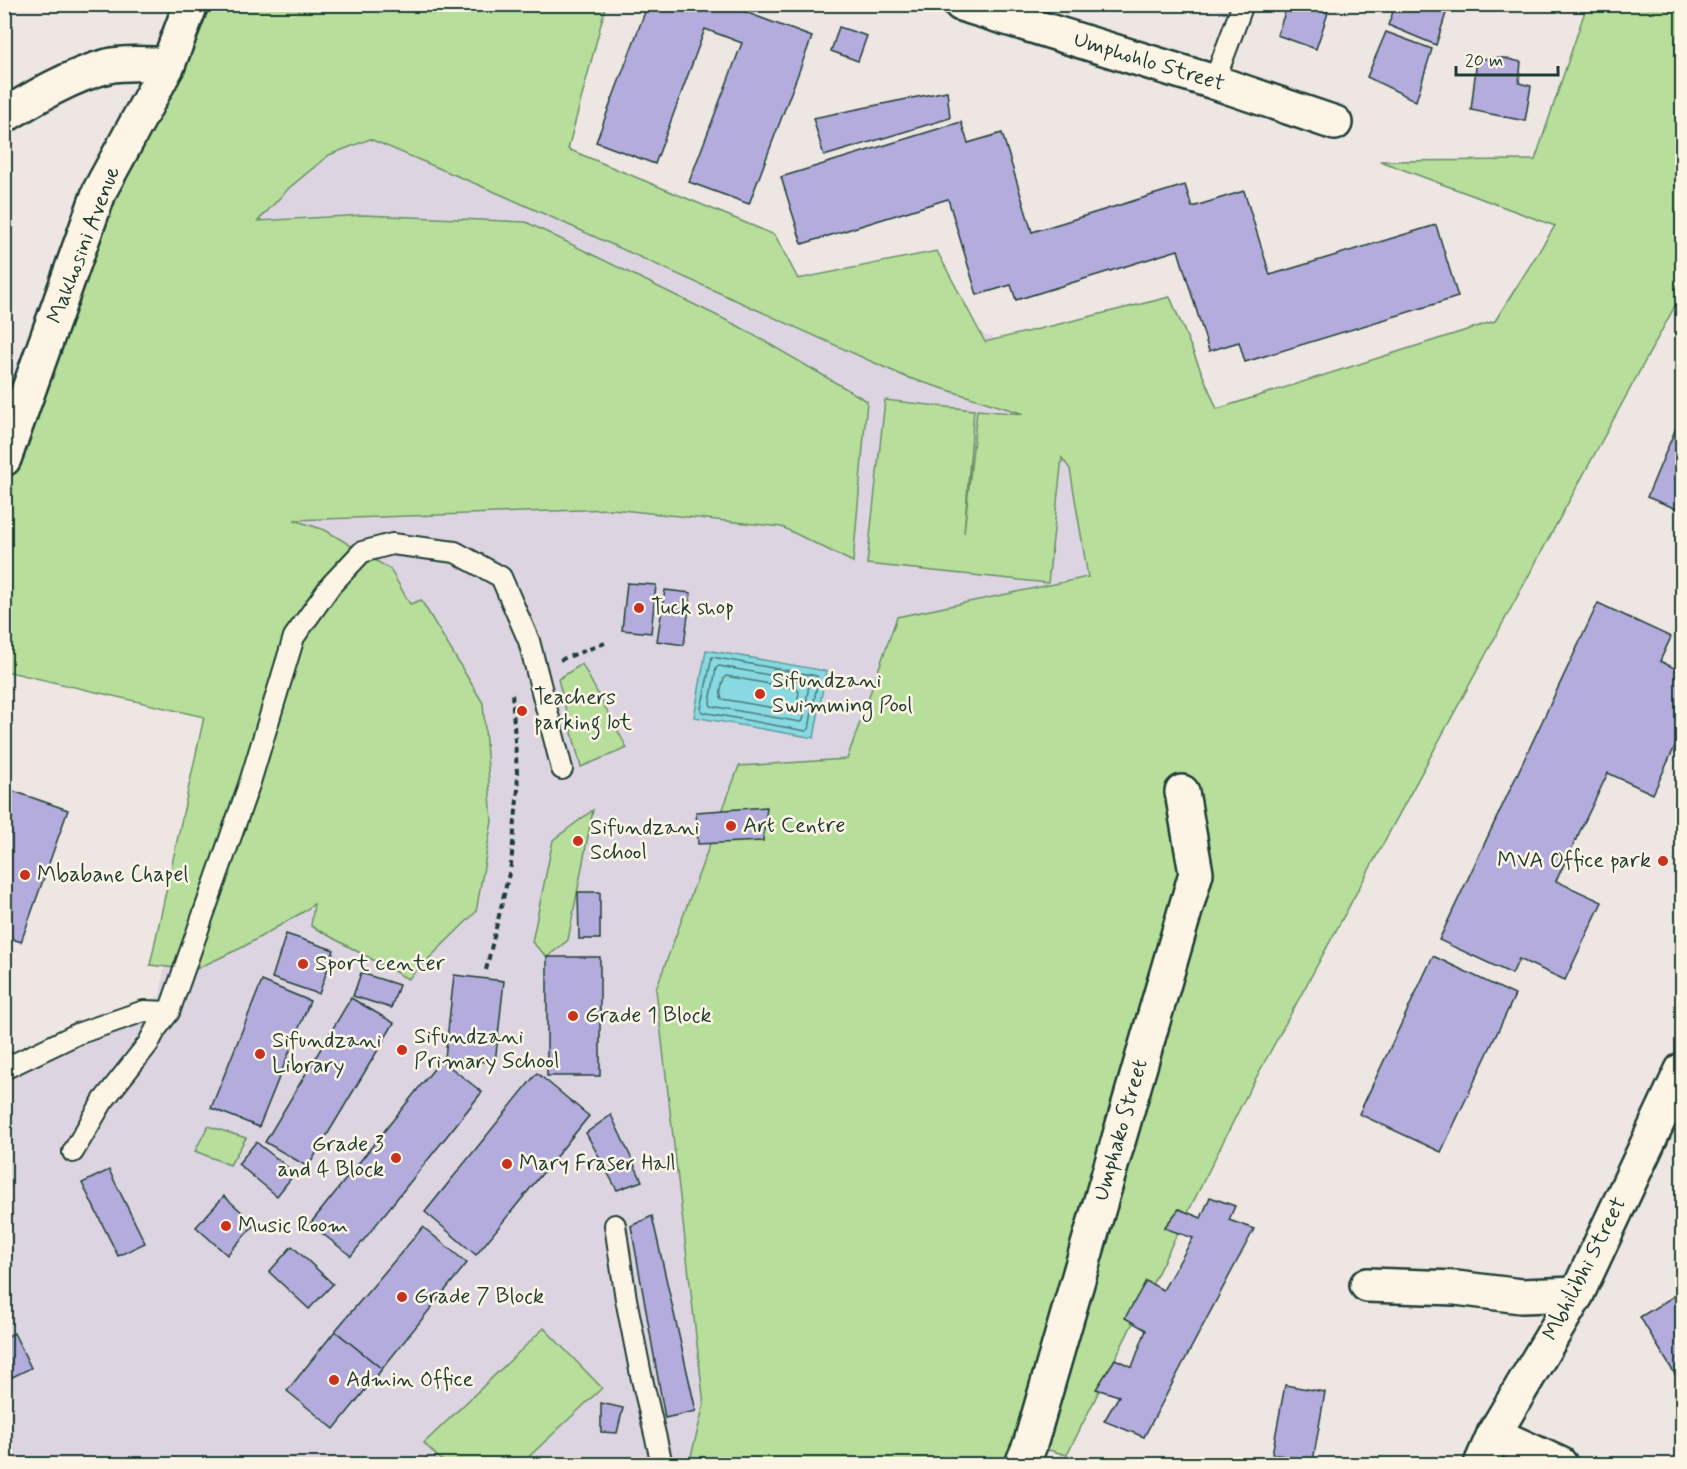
<svg xmlns="http://www.w3.org/2000/svg" width="1687" height="1469" viewBox="0 0 1687 1469" font-family="Mynerve,sans-serif">
  <style>
    .built { fill: #dcd5e1 }
    .green { fill: #b7df9b; stroke: #6b8e68; stroke-width: 1.5 }
    .water { fill: #88d9e1; stroke: #5e9b9c; stroke-width: 1.5 }
    .lines { fill: none; stroke-linecap: round; stroke-linejoin: round }
    .shore { stroke: #497b79; stroke-width: 1.5 }
    .building { fill: #b3acdd; stroke: #1f3d34; stroke-width: 1.5 }
    .service-casing { stroke: #1f3d34; stroke-width: 24 }
    .minor-casing { stroke: #1f3d34; stroke-width: 38 }
    .path { stroke: #1f3d34; stroke-width: 4; stroke-dasharray: 6 4.5; stroke-linecap: butt }
    .service { stroke: #fcf5e5; stroke-width: 20 }
    .minor { stroke: #fcf5e5; stroke-width: 33 }
    .poi-dot { fill: #c8321e; stroke: #fcf5e5; stroke-width: 2 }
    .labels { text-anchor: middle; dominant-baseline: central; stroke-width: 5; stroke-linejoin: round; paint-order: stroke }
    .street-label { font-size: 22px; fill: #1f3d34; stroke: #fcf5e5 }
    .poi-label { font-size: 22px; fill: #1f3d34; stroke: #fcf5e5; text-anchor: start }
  </style>
  <rect width="100%" height="100%" fill="#ede6e3"/>
  <filter id="ink" filterUnits="userSpaceOnUse"><feTurbulence type="fractalNoise" baseFrequency=".0167" numOctaves="2"/><feDisplacementMap in="SourceGraphic" scale="12" xChannelSelector="R" yChannelSelector="G"/><feConvolveMatrix kernelMatrix="1 2 1 2 8 2 1 2 1" color-interpolation-filters="sRGB"/></filter>
  <g filter="url(#ink)">
    <path class="built" d="M 192,83 L 1139,384 L 1088,577 L 695,1464 L 5,1464 L 5,1070 L 160,996 L 204,717 Z"/>
    <g class="green">
      <path d="M 179,5 L 606,5 L 568,149 L 775,235 L 798,279 L 937,251 L 985,342 L 1170,297 L 1217,409 L 1495,321 L 1555,226 L 1380,161 L 1535,160 L 1587,5 L 1682,5 L 1682,293 L 1244,1100 L 1067,1455 L 1030,1445 L 1022,1464 L 689,1464 L 704,1405 L 656,989 L 739,766 L 847,759 L 897,617 L 1088,577 L 1070,469 L 1062,458 L 1048,583 L 867,564 L 885,400 L 974,410 L 964,533 L 977,410 L 1024,414 L 906,377 L 502,195 L 370,139 L 329,155 L 289,188 L 258,221 L 364,215 L 526,222 L 740,327 L 867,401 L 853,562 L 782,527 L 612,509 L 294,520 L 325,530 L 390,569 L 410,604 L 421,600 L 483,703 L 492,821 L 476,912 L 408,979 L 311,926 L 314,904 L 303,912 L 243,947 L 194,970 L 150,965 L 204,717 L 5,671 L 5,459 Z"/>
      <path d="M 582,664 L 627,748 L 581,767 L 558,679 Z"/>
      <path d="M 593,810 L 568,940 L 547,957 L 532,942 L 553,840 Z"/>
      <path d="M 208,1126 L 246,1138 L 230,1165 L 195,1151 Z"/>
      <path d="M 544,1328 L 602,1388 L 521,1464 L 445,1464 L 424,1443 Z"/>
    </g>
    <path class="water" d="M 706,650 L 826,671 L 814,738 L 694,717 Z"/>
    <g class="lines">
      <g class="shore">
        <path d="M 712,657 L 817,676 L 818,679 L 809,729 L 806,731 L 702,712 L 701,709 Z"/>
        <path d="M 719,666 L 808,682 L 809,685 L 803,721 L 800,722 L 711,706 L 710,703 L 716,668 Z"/>
        <path d="M 726,676 L 797,689 L 799,692 L 796,710 L 792,711 L 722,699 C 719,694 722,680 726,676 Z"/>
      </g>
    </g>
    <g class="building">
      <path d="M 648,4 L 724,4 L 812,37 L 749,204 L 689,182 L 742,43 L 705,29 L 655,164 L 596,142 Z"/>
      <path d="M 1288,4 L 1303,4 L 1328,13 L 1316,49 L 1277,35 Z"/>
      <path d="M 1396,4 L 1449,4 L 1436,45 L 1388,25 Z"/>
      <path d="M 839,27 L 867,36 L 858,61 L 831,51 Z"/>
      <path d="M 1386,32 L 1432,49 L 1416,101 L 1367,77 Z"/>
      <path d="M 1504,58 L 1521,62 L 1519,83 L 1531,86 L 1525,121 L 1471,110 L 1477,59 Z"/>
      <path d="M 947,91 L 950,118 L 824,156 L 813,118 Z"/>
      <path d="M 961,122 L 968,143 L 1002,133 L 1032,232 L 1185,185 L 1192,207 L 1244,191 L 1270,275 L 1436,225 L 1458,297 L 1245,362 L 1239,342 L 1209,351 L 1178,250 L 1016,300 L 1011,285 L 977,295 L 948,199 L 802,244 L 781,177 Z"/>
      <path d="M 1678,423 L 1682,425 L 1682,511 L 1647,497 Z"/>
      <path d="M 627,583 L 656,585 L 651,633 L 622,630 Z"/>
      <path d="M 665,590 L 691,593 L 684,645 L 657,641 Z"/>
      <path d="M 1598,603 L 1671,637 L 1660,661 L 1682,672 L 1682,692 L 1678,701 L 1682,703 L 1682,731 L 1653,794 L 1608,773 L 1556,881 L 1602,902 L 1565,980 L 1519,959 L 1512,974 L 1439,940 Z"/>
      <path d="M 13,791 L 68,810 L 21,942 L 4,936 L 4,813 Z"/>
      <path d="M 767,807 L 763,841 L 698,844 L 696,812 Z"/>
      <path d="M 578,892 L 600,892 L 600,939 L 579,939 Z"/>
      <path d="M 286,934 L 334,950 L 319,994 L 272,978 Z"/>
      <path d="M 1433,956 L 1515,995 L 1441,1152 L 1359,1114 Z"/>
      <rect x="547" y="957" width="53" height="119"/>
      <path d="M 361,973 L 399,985 L 391,1008 L 353,996 Z"/>
      <path d="M 454,975 L 504,981 L 495,1063 L 445,1058 Z"/>
      <path d="M 262,981 L 310,1001 L 259,1127 L 211,1108 Z"/>
      <path d="M 351,998 L 394,1023 L 308,1167 L 265,1142 Z"/>
      <path d="M 441,1060 L 482,1092 L 351,1256 L 310,1224 Z"/>
      <path d="M 537,1073 L 589,1116 L 476,1255 L 425,1212 Z"/>
      <path d="M 611,1115 L 642,1181 L 617,1190 L 586,1133 Z"/>
      <path d="M 256,1142 L 295,1173 L 277,1196 L 238,1164 Z"/>
      <path d="M 109,1170 L 145,1243 L 118,1256 L 82,1183 Z"/>
      <path d="M 224,1196 L 255,1224 L 227,1255 L 196,1227 Z"/>
      <path d="M 1210,1197 L 1235,1206 L 1229,1220 L 1254,1229 L 1144,1437 L 1104,1421 L 1119,1396 L 1096,1389 L 1115,1359 L 1132,1367 L 1146,1330 L 1125,1318 L 1146,1281 L 1163,1290 L 1193,1238 L 1164,1228 L 1179,1209 L 1201,1218 Z"/>
      <path d="M 652,1216 L 696,1411 L 665,1418 L 631,1226 Z"/>
      <path d="M 423,1227 L 467,1263 L 382,1369 L 335,1331 Z"/>
      <path d="M 292,1246 L 333,1284 L 309,1309 L 269,1272 Z"/>
      <path d="M 1682,1291 L 1682,1386 L 1640,1317 Z"/>
      <path d="M 335,1331 L 382,1369 L 334,1429 L 287,1391 Z"/>
      <path d="M 14,1333 L 31,1368 L 4,1381 L 4,1338 Z"/>
      <path d="M 1285,1385 L 1325,1392 L 1313,1461 L 1272,1454 Z"/>
      <path d="M 601,1403 L 623,1408 L 617,1433 L 601,1432 Z"/>
    </g>
    <g class="lines">
      <g class="service-casing">
        <g id="service">
          <path d="M 1214,82 L 1243,4"/>
          <path d="M 169,1012 L 250,782 L 294,637 L 331,585 L 362,552 L 392,544 L 455,552 L 501,577 L 529,641 L 562,769"/>
          <path d="M 4,1069 L 77,1034 L 144,1011 L 169,1012 L 156,1029 L 148,1044 L 103,1101 L 73,1152"/>
          <path d="M 615,1225 L 626,1299 L 641,1375 L 662,1464"/>
        </g>
      </g>
      <g class="minor-casing">
        <g id="minor">
          <path d="M 961,4 L 1214,82 L 1335,123"/>
          <path d="M 4,116 C 35,97 72,75 108,66 C 127,62 149,64 168,65"/>
          <path d="M 4,459 L 100,190 L 168,65 L 191,4"/>
          <path d="M 1367,1285 L 1456,1288 L 1521,1296 L 1577,1294"/>
          <path d="M 1494,1434 L 1560,1464"/>
          <path d="M 1022,1464 L 1030,1445 L 1196,873 L 1182,792"/>
          <path d="M 1481,1464 L 1494,1434 L 1577,1294 L 1682,1070"/>
        </g>
      </g>
      <g class="path">
        <path d="M 560,660 L 605,643"/>
        <path d="M 486,970 L 511,865 L 518,789 L 512,692"/>
      </g>
      <use href="#service" class="service"/>
      <use href="#minor" class="minor"/>
    </g>
  </g>
  <g class="poi-dot">
    <circle cx="639" cy="608" r="6"/>
    <circle cx="760" cy="694" r="6"/>
    <circle cx="522" cy="711" r="6"/>
    <circle cx="731" cy="826" r="6"/>
    <circle cx="578" cy="841" r="6"/>
    <circle cx="1663" cy="861" r="6"/>
    <circle cx="25" cy="875" r="6"/>
    <circle cx="303" cy="964" r="6"/>
    <circle cx="573" cy="1016" r="6"/>
    <circle cx="402" cy="1050" r="6"/>
    <circle cx="260" cy="1054" r="6"/>
    <circle cx="396" cy="1158" r="6"/>
    <circle cx="507" cy="1164" r="6"/>
    <circle cx="226" cy="1226" r="6"/>
    <circle cx="402" cy="1297" r="6"/>
    <circle cx="334" cy="1380" r="6"/>
  </g>
  <g class="labels">
    <g class="street-label">
      <text transform="translate(1149 62) rotate(17)">Umphohlo Street</text>
      <text transform="translate(84 245) rotate(-69)">Makhosini Avenue</text>
      <text transform="translate(1121 1130) rotate(-74)">Umphako Street</text>
      <text transform="translate(1585 1269) rotate(-63)">Mbhilibhi Street</text>
    </g>
    <g class="poi-label">
      <text x="651" y="608">Tuck shop</text>
      <text x="772" y="681">Sifundzani<tspan x="772" dy="25">Swimming Pool</tspan></text>
      <text x="534" y="698">Teachers<tspan x="534" dy="25">parking lot</tspan></text>
      <text x="743" y="826">Art Centre</text>
      <text x="590" y="828">Sifundzani<tspan x="590" dy="25">School</tspan></text>
      <text x="1651" y="861" text-anchor="end">MVA Office park</text>
      <text x="37" y="875">Mbabane Chapel</text>
      <text x="315" y="964">Sport center</text>
      <text x="585" y="1016">Grade 1 Block</text>
      <text x="414" y="1037">Sifundzani<tspan x="414" dy="25">Primary School</tspan></text>
      <text x="272" y="1041">Sifundzani<tspan x="272" dy="25">Library</tspan></text>
      <text x="384" y="1145" text-anchor="end">Grade 3<tspan x="384" dy="25">and 4 Block</tspan></text>
      <text x="519" y="1164">Mary Fraser Hall</text>
      <text x="238" y="1226">Music Room</text>
      <text x="414" y="1297">Grade 7 Block</text>
      <text x="346" y="1380">Admin Office</text>
    </g>
  </g>
  <rect width="1687" height="1469" fill="none" stroke="#fcf5e5" stroke-width="24"/>
  <rect x="12" y="12" width="1663" height="1445" fill="none" stroke="#1f3d34" stroke-width="2" filter="url(#ink)"/>
  <path d="M1456 66v9h102v-9" fill="none" stroke="#1f3d34" stroke-width="3"/>
  <text x="1465" y="66" font-size="18" fill="#1f3d34" stroke="#fcf5e5" stroke-width="4.5" paint-order="stroke">20 m</text>
</svg>
